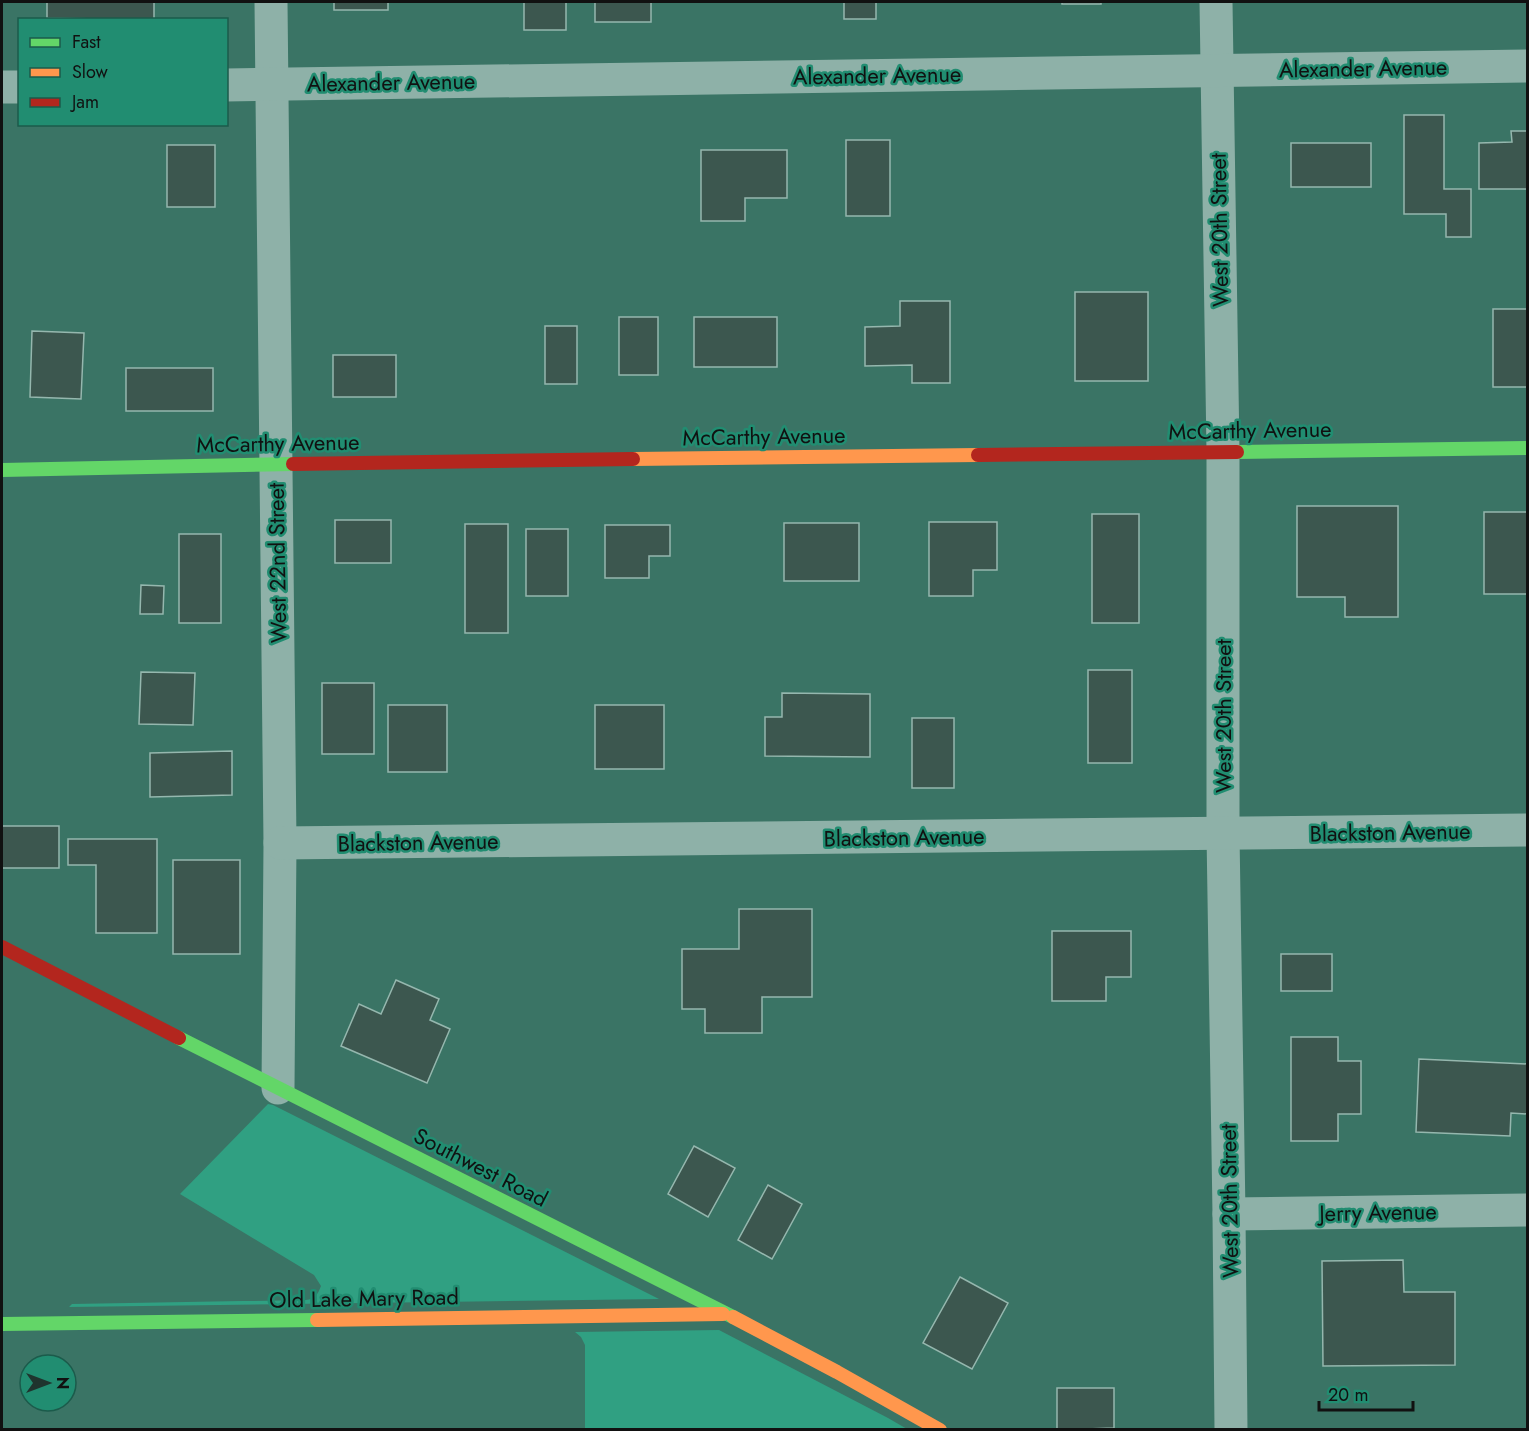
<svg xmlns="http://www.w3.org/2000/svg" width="1529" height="1431" viewBox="0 0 1529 1431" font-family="Jost,sans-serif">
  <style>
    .green { fill: #30a082 }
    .building { fill: #3c574f; stroke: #95b7ae; stroke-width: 1.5 }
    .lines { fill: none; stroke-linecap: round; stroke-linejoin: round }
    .street { stroke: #8eb1a8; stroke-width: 33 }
    .fast { stroke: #63d668; stroke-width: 14 }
    .slow { stroke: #ff974d; stroke-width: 14 }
    .jam { stroke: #b3261e; stroke-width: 14 }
    .labels { text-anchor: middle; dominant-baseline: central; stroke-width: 5; stroke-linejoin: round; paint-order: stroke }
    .street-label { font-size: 22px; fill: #111; stroke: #218d71 }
  </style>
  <rect width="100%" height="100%" fill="#3a7465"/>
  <g class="green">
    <path d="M 268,1104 L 273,1105 L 659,1299 L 69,1307 L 72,1304 L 306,1300 C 315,1299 318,1294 321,1286 L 314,1275 L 180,1194 Z"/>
    <path d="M 719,1330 L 888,1418 L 907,1429 L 585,1429 L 585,1345 L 581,1337 L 575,1332 Z"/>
  </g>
  <g class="building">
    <path d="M 47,2 L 154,2 L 154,20 L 47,18 Z"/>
    <rect x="334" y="2" width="54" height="8"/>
    <rect x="524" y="2" width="42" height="28"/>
    <rect x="595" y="2" width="56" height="20"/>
    <rect x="844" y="2" width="32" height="17"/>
    <rect x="1062" y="2" width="39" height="2"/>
    <path d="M 1404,115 L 1444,115 L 1444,189 L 1471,189 L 1471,237 L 1446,237 L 1446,214 L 1404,214 Z"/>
    <path d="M 1511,131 L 1528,131 L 1528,189 L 1479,189 L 1479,143 L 1512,142 Z"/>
    <rect x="846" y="140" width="44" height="76"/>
    <rect x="1291" y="143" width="80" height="44"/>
    <rect x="167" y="145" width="48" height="62"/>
    <path d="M 701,150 L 787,150 L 787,198 L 745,198 L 745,221 L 701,221 Z"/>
    <rect x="1075" y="292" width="73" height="89"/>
    <path d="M 900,301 L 950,301 L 950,383 L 912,383 L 912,365 L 865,366 L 865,327 L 900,326 Z"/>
    <rect x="1493" y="309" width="34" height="78"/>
    <rect x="619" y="317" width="39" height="58"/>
    <rect x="694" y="317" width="83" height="50"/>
    <rect x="545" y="326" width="32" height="58"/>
    <path d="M 32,331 L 84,333 L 81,399 L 30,397 Z"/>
    <rect x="333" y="355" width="63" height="42"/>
    <rect x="126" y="368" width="87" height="43"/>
    <path d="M 1297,506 L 1398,506 L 1398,617 L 1345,617 L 1345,597 L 1297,597 Z"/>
    <rect x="1484" y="512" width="43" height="82"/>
    <rect x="1092" y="514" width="47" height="109"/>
    <rect x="335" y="520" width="56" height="43"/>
    <path d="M 929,522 L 997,522 L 997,570 L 973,570 L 973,596 L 929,596 Z"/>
    <rect x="784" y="523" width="75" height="58"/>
    <rect x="465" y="524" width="43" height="109"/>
    <path d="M 605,525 L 670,525 L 670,556 L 649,556 L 649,578 L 605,578 Z"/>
    <rect x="526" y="529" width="42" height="67"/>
    <rect x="179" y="534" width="42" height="89"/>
    <path d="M 141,585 L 164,586 L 163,614 L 140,614 Z"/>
    <rect x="1088" y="670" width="44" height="93"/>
    <path d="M 141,672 L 195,673 L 193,725 L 139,724 Z"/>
    <rect x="322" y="683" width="52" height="71"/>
    <path d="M 782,693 L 870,694 L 870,757 L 765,756 L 765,717 L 782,717 Z"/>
    <rect x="388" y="705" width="59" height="67"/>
    <rect x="595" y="705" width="69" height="64"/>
    <rect x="912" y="718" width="42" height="70"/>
    <path d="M 232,751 L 232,795 L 150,797 L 150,753 Z"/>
    <rect x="2" y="826" width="57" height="42"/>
    <path d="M 68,839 L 157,839 L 157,933 L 96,933 L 96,865 L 68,865 Z"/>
    <rect x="173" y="860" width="67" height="94"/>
    <path d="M 739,909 L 812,909 L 812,997 L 762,997 L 762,1033 L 705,1033 L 705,1009 L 682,1009 L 682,949 L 739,949 Z"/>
    <path d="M 1052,931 L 1131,931 L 1131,977 L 1106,977 L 1106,1001 L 1052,1001 Z"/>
    <rect x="1281" y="954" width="51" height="37"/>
    <path d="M 396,980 L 439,999 L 430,1020 L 450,1029 L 427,1083 L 341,1046 L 359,1004 L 381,1014 Z"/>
    <path d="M 1291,1037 L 1338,1037 L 1338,1061 L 1361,1061 L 1361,1114 L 1338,1114 L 1338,1141 L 1291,1141 Z"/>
    <path d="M 1419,1059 L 1528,1064 L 1528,1114 L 1511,1113 L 1510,1136 L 1416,1132 Z"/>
    <path d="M 694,1146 L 735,1168 L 708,1217 L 668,1194 Z"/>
    <path d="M 768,1185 L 802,1204 L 772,1259 L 738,1240 Z"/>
    <path d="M 1403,1260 L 1404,1292 L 1455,1292 L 1455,1365 L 1323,1366 L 1322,1261 Z"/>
    <path d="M 960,1277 L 1008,1303 L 972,1369 L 923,1343 Z"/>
    <path d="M 1057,1388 L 1114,1388 L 1114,1428 L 1057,1430 Z"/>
  </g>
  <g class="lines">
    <g class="street">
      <path d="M 271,2 L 280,843 L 278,1088"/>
      <path d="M 1216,2 L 1223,451 L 1223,834 L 1229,1214 L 1231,1430"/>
      <path d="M 226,85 L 1528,66"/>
      <path d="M 2,87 L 20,87"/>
      <path d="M 280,843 L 1528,830"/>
      <path d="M 1229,1214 L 1528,1210"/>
    </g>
    <g class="fast">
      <path d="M 1237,452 L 1528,448"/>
      <path d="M 2,470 L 293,464"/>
      <path d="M 179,1038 L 733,1317"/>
      <path d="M 2,1324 L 317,1320"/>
    </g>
    <g class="slow">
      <path d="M 633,459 L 978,455"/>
      <path d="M 733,1317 L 837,1372 L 940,1430"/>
      <path d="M 317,1320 L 723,1314"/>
    </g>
    <g class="jam">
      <path d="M 978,455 L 1237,452"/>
      <path d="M 293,464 L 633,459"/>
      <path d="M 2,947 L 179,1038"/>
    </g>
  </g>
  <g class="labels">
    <g class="street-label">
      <text transform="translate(1363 68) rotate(-1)">Alexander Avenue</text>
      <text transform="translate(877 75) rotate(-1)">Alexander Avenue</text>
      <text transform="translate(391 82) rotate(-1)">Alexander Avenue</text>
      <text transform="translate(1219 230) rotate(-91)">West 20th Street</text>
      <text transform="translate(1250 430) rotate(-1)">McCarthy Avenue</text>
      <text transform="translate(764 436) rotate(-1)">McCarthy Avenue</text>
      <text transform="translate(278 443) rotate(-1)">McCarthy Avenue</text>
      <text transform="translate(277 563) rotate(-91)">West 22nd Street</text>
      <text transform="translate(1223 716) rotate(-90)">West 20th Street</text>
      <text transform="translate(1390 832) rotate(-1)">Blackston Avenue</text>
      <text transform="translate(904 837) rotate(-1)">Blackston Avenue</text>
      <text transform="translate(418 842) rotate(-1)">Blackston Avenue</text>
      <text transform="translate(481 1167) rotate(27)">Southwest Road</text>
      <text transform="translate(1229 1201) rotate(-91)">West 20th Street</text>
      <text transform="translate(1378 1212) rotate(-1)">Jerry Avenue</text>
      <text transform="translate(364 1298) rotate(-1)">Old Lake Mary Road</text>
    </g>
  </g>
  <rect width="1529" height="1431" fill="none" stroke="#111111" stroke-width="6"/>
  <rect x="18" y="18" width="210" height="108" fill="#218d71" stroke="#1b5b4b" stroke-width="1.5"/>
  <rect x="30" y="38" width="30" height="9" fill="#63d668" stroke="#1b5b4b" stroke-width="1.5"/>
  <text x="72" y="48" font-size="18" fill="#111111">Fast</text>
  <rect x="30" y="68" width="30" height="9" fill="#ff974d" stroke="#1b5b4b" stroke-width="1.5"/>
  <text x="72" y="78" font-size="18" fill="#111111">Slow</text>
  <rect x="30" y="98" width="30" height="9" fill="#b3261e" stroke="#1b5b4b" stroke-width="1.5"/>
  <text x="72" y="108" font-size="18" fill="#111111">Jam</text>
  <g transform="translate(48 1383) rotate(90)"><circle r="28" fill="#218d71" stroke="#1b5b4b" stroke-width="1.5"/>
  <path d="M0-4.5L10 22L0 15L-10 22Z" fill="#1f342e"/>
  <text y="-9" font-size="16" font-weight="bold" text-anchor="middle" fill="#111111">N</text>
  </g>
  <path d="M1319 1401v9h94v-9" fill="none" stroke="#111111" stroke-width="3"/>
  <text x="1328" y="1401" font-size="18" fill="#111111" stroke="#218d71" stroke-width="4.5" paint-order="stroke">20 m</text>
</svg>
